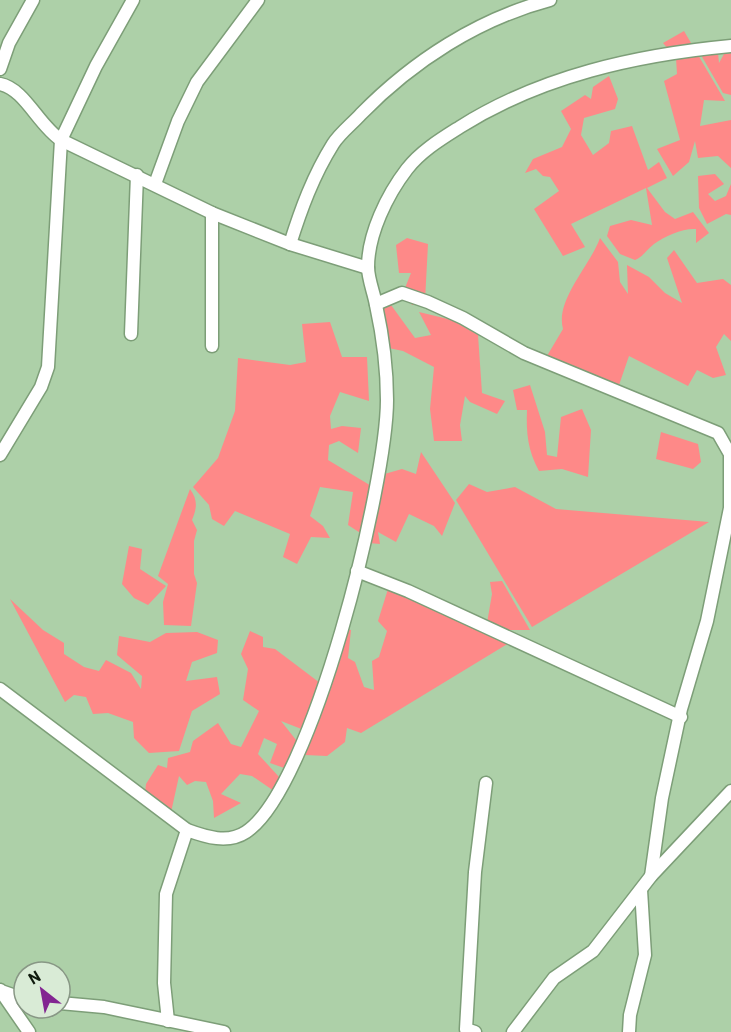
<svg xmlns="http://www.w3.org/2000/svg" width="731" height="1032" viewBox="0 0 731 1032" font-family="Barlow,sans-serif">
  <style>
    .grass { fill: #fe8988 }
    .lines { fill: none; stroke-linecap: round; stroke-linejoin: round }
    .minor-casing { stroke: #7d9e78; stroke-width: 15 }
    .minor { stroke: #fff; stroke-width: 12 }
  </style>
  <rect width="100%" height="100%" fill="#add0a8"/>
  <g class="grass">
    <path d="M 684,31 L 725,101 L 704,100 L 700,126 L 731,120 L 731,168 L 718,156 L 698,158 L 695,141 L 689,162 L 673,176 L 657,149 L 680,140 L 664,81 L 677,74 L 676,58 L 663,43 Z"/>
    <path d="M 718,53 L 719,63 L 724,54 L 731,53 L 731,95 L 723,93 L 701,55 Z"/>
    <path d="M 609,76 L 618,99 L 615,109 L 584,118 L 581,135 L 593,155 L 609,143 L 611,131 L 632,126 L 648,170 L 659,162 L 667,178 L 647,188 L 665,212 L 675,219 L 693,212 L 709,233 L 696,243 L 696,229 C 683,228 665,236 654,244 C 646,250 644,256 635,260 L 620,254 L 607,236 L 610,226 L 631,220 L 652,225 L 646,188 L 571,224 L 585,247 L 563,256 L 534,209 L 559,191 L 550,177 L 543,176 L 536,169 L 525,173 L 533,159 L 562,147 L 571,129 L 561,111 L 585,95 L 591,99 L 593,87 Z"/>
    <path d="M 715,174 L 724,184 L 708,194 L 715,201 L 726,196 L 731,184 L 731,215 L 726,214 L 707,224 L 699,208 L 698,176 Z"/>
    <path d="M 407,238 L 428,244 L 425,301 L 412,305 L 405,288 L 411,273 L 399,273 L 396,245 Z"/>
    <path d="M 600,238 L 618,262 L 620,282 L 628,294 L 627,265 L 649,277 L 665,293 L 682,303 L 667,258 L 674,250 L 697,283 L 723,279 L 731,285 L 731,341 L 724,334 L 716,347 L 726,375 L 713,378 L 697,370 L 688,386 L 629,356 L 619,385 L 544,361 L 563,329 C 555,300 590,266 600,238 Z"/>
    <path d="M 384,301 L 391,305 L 415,338 L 431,335 L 419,312 L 452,320 L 478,335 L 482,393 L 505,401 L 497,414 L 470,402 L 465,396 L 460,425 L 462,441 L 434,441 L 430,409 L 434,367 L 403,351 L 384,347 Z"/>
    <path d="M 330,322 L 342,357 L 367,357 L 369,401 L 340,392 L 330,416 L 331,429 L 342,426 L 361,428 L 358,453 L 339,441 L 329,445 L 328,460 L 373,487 L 381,475 L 402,469 L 416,474 L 421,452 L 455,503 L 442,536 L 434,526 L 409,514 L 396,542 L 378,532 L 380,544 L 369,543 L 365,536 L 348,525 L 353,492 L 320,487 L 310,516 L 323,526 L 330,538 L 311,537 L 297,564 L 283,557 L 290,534 L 235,511 L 224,526 L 212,519 L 209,505 L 193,487 L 218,458 L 235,411 L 238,358 L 290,365 L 306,362 L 302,324 Z"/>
    <path d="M 530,385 L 545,432 L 547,455 L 557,457 L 561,417 L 582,409 L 591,430 L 588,477 L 562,469 L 539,471 C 528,451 526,433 527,410 L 517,410 L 513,390 Z"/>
    <path d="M 661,432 L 698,444 L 701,462 L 693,469 L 656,459 Z"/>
    <path d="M 469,484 L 487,492 L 515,487 L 556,509 L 709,522 L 532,627 L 456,500 Z"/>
    <path d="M 190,489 C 198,500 197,508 192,520 L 197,530 L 194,541 L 194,574 L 197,583 L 191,626 L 164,625 L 163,602 L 168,584 L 158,576 Z"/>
    <path d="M 129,546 L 142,549 L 140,569 L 166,586 L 148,605 L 134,598 L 122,584 Z"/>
    <path d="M 502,581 L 530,630 L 505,630 L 487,623 L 492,594 L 490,582 Z"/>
    <path d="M 388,589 L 509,643 L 361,733 L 347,728 L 345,742 L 327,756 L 305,755 L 338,628 L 351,630 L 348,658 L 355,662 L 364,687 L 374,690 L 372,661 L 379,657 L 387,631 L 378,621 Z"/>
    <path d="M 10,599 L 43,630 L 64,643 L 64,654 L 84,667 L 99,671 L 106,660 L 131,673 L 141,689 L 142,676 L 117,655 L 119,636 L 150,642 L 166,633 L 197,632 L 218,640 L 217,653 L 192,662 L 186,681 L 217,677 L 220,694 L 192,711 L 179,751 L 149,753 L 134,738 L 133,722 L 108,713 L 93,714 L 86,697 L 74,695 L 65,702 Z"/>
    <path d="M 250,631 L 263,637 L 263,647 L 275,649 L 324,686 L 304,730 L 281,721 L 300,745 L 287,769 L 270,763 L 277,744 L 264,738 L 258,754 L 280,778 L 277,793 L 252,776 L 240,774 L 221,794 L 241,803 L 214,818 L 213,801 L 206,782 L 195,781 L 187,785 L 179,776 L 170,817 L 145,793 L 146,784 L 158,765 L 167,768 L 168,758 L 190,752 L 193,741 L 218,723 L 231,744 L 241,747 L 259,711 L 243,700 L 248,669 L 241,654 Z"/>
  </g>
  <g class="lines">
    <g class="minor-casing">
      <g id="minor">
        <path d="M 0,69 L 9,43 L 33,0"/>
        <path d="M 0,84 C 25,89 38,125 61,140 L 212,213 L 290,244 L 368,268"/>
        <path d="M 155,184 L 178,121 L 197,82 L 258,0"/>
        <path d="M 212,213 L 212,346"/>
        <path d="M 290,244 C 301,209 313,176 333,144 C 340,133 352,124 361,114 C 413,61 478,19 550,0"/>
        <path d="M 376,304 L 402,293 L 428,302 L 463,318 L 524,353 L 718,433 L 730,454 L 730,508 L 707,621 L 681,709 L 662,798 L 651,876"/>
        <path d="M 131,334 L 137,175"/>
        <path d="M 0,455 L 41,387 L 48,367 L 61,140 L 96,66 L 133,0"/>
        <path d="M 357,571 L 408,591 L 681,717"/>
        <path d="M 0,689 L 187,830 C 206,837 228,844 246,832 C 313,788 387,482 387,400 C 387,368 383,337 376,305 C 374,293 368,279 368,267 C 368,234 387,195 407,169 C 421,151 441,139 460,127 C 541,76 636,55 731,46"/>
        <path d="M 0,990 L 29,1032"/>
        <path d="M 1,991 L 24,999"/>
        <path d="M 60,1003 L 104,1007 L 224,1032"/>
        <path d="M 168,1021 L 164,983 L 166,894 L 187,830"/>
        <path d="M 475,1032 L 466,1029 L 475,872 L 486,783"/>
        <path d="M 513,1032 L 554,978 L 593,951 L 651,876 L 731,791"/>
        <path d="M 629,1032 L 630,1015 L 645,955 L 641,890"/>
      </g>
    </g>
    <use href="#minor" class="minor"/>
  </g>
  <g transform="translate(42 990) rotate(329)"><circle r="28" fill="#d9ebd6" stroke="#889785" stroke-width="1.5"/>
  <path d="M0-4.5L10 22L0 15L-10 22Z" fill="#822591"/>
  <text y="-9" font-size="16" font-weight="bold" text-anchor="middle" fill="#0e1a0c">N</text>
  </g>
</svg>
